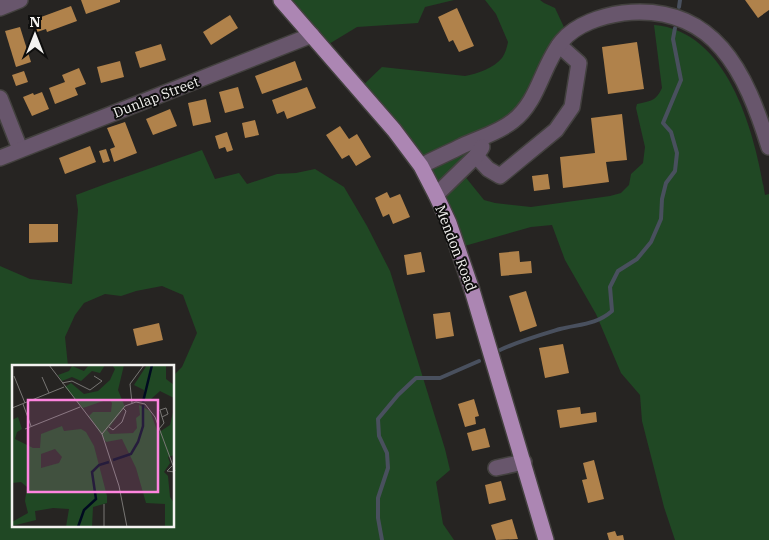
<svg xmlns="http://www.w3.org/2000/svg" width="769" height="540" viewBox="0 0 769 540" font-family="'IBM Plex Serif',serif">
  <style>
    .green { fill: #204824; fill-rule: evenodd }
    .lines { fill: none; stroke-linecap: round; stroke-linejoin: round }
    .stream { stroke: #49505e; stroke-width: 4 }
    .building { fill: #b0824b }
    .minor-casing { stroke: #43413f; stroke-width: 18 }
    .major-casing { stroke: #43413f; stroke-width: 18 }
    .minor { stroke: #68566c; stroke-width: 15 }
    .major { stroke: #ac86b3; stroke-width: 15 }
    .labels { text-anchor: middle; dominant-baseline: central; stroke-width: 4; stroke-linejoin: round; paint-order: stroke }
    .street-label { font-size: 14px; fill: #f3f2f0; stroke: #0e0e0d }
    .inset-river { fill: none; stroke: #000a20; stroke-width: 2.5 }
    .inset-road { fill: none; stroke: #787674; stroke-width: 1 }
    .view { fill: #fe85df; fill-opacity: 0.15; stroke: #fe85df; stroke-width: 2.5 }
    .inset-edge { fill: none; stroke: #f3f2f0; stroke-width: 2.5 }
  </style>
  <rect width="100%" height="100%" fill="#262422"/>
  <g class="green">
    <path d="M 282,0 L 454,0 L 425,7 L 418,23 L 357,27 L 324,47 Z"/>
    <path d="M 485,0 L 540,0 L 544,3 L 555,8 L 570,40 L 463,174 L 484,200 L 495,203 L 531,207 L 610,196 L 621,193 L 629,185 L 631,174 L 643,163 L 645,147 L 636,108 L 637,104 C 651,101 656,101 662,88 L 654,25 C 729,31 755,134 765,195 L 769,194 L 769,540 L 675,540 L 664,507 L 642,421 L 640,395 L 621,373 L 596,314 L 565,260 L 552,225 L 531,227 L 461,247 L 424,178 L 359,89 L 382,67 L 465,76 C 477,74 494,68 502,58 C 505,54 507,47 508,42 L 496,14 Z"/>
    <path d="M 202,150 L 215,179 L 239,173 L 247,184 L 277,174 L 296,173 L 315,169 L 344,187 L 367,226 L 390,271 L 445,449 L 450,470 L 436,482 L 443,524 L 454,540 L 0,540 L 0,266 L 30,279 L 72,284 L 78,210 L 76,195 C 118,179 160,165 202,150 ZM 162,286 L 183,295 L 197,333 L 182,367 L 174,375 L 174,526 L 14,526 L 14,366 L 68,366 L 65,337 L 75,315 L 84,303 L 105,294 L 121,296 L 136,291 Z"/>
  </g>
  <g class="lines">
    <g class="stream">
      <path d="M 679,7 L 680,0"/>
      <path d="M 500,350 C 519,341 540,335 560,329 C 579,324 596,325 612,311 L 610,287 L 618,271 L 637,259 L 651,242 L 661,219 L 662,199 L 666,183 L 675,171 L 677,153 L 671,132 L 663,123 L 681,80 L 673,39 L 675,28"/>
      <path d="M 382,540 L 378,518 L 378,498 L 388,468 L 387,453 L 379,436 L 378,419 L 398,395 L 416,378 L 440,378 L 479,361"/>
    </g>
  </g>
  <g class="building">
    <path d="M 81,0 L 120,0 L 120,2 L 86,14 Z"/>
    <path d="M 745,0 L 769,0 L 769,10 L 758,18 Z"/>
    <path d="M 71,6 L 77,21 L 47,32 L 46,29 L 37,32 L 33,20 Z"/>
    <path d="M 457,8 L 474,46 L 459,52 L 453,40 L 449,42 L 438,17 Z"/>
    <path d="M 230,15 L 238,28 L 211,45 L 203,32 Z"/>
    <path d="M 20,27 L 31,62 L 16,67 L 5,31 Z"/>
    <path d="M 637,42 L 644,89 L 608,94 L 602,47 Z"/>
    <path d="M 161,44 L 166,60 L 140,68 L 135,52 Z"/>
    <path d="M 120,61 L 124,77 L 101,83 L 97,67 Z"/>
    <path d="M 295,61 L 302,80 L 262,94 L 255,76 Z"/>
    <path d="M 79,68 L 86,84 L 75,88 L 78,95 L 55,104 L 49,88 L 65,82 L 62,75 Z"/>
    <path d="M 24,71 L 28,82 L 16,86 L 12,75 Z"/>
    <path d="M 238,87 L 244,108 L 225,113 L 219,92 Z"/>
    <path d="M 307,87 L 316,108 L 287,119 L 284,111 L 277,114 L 272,100 Z"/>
    <path d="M 42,92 L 49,109 L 32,116 L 23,97 L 33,93 L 34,95 Z"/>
    <path d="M 206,99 L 211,122 L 193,126 L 188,103 Z"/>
    <path d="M 170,109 L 177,126 L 153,135 L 146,119 Z"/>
    <path d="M 622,114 L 627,160 L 606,162 L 609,182 L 563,188 L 560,157 L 595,153 L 591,118 Z"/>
    <path d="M 255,120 L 259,135 L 245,138 L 242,123 Z"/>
    <path d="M 125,122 L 137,153 L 114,162 L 110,149 L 115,147 L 107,128 Z"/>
    <path d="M 340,126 L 349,139 L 357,134 L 371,157 L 356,166 L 349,155 L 342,159 L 326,135 Z"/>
    <path d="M 227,132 L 233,150 L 227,152 L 225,147 L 219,149 L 215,136 Z"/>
    <path d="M 90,146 L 96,162 L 65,174 L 59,158 Z"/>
    <path d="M 106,149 L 110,161 L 103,163 L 99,151 Z"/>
    <path d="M 548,174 L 550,189 L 534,191 L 532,176 Z"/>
    <path d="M 387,192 L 390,198 L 400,194 L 410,217 L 393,224 L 389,214 L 383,217 L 375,198 Z"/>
    <path d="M 29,224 L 58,224 L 58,242 L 29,243 Z"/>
    <path d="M 519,251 L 520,262 L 531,261 L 532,273 L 501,276 L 499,253 Z"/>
    <path d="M 421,252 L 425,272 L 407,275 L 404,255 Z"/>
    <path d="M 526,291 L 537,326 L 520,332 L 509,296 Z"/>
    <path d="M 450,312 L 454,336 L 436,339 L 433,314 Z"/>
    <path d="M 159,323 L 163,340 L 137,346 L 133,329 Z"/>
    <path d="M 563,344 L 569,373 L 545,378 L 539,348 Z"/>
    <path d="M 474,399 L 479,416 L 475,417 L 476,424 L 465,427 L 458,404 Z"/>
    <path d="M 580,407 L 581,414 L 596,412 L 597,422 L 560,428 L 557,410 Z"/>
    <path d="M 485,428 L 490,447 L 472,451 L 467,433 Z"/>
    <path d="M 594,460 L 604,499 L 588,503 L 582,480 L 587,479 L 583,463 Z"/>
    <path d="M 501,481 L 506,500 L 489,504 L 485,485 Z"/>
    <path d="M 512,519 L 518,539 L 496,540 L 491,525 Z"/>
    <path d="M 615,531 L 617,536 L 623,535 L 624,540 L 609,540 L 607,533 Z"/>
  </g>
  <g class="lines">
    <g class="minor-casing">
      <g id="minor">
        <path d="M 0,8 L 20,0"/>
        <path d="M 0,98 L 20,149"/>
        <path d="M 476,156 L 488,169 L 500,176 L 556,130 L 572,107 L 579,63 L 559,45"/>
        <path d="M 0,158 L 312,35"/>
        <path d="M 421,166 C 434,159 448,153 462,146 C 479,138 498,133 513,121 C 539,101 542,65 562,41 C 576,24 602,16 623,13 C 715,3 746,73 769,147"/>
        <path d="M 436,195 L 476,156 L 482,147"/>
        <path d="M 496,468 L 524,462"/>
      </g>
    </g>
    <g class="major-casing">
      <path id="major" d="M 281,0 L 394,130 L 421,166 L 436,195 L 449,223 L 472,290 L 546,540"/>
    </g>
    <use href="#minor" class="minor"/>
    <use href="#major" class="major"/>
  </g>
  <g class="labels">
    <g class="street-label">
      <text transform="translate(156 97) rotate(-21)">Dunlap Street</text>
      <text transform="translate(456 248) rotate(69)">Mendon Road</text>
    </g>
  </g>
  <g transform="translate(12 365)">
    <rect width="162" height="162" fill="#262422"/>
    <path d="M 77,0 L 93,0 L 88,8 L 80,6 L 69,16 L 60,12 L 50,16 L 46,10 L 57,6 L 60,1 L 72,6 ZM 100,0 L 112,0 L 106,25 L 113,42 L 95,65 L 98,69 L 121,68 L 125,63 L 124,53 L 128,50 L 127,40 L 138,46 L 146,68 L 158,60 L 162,43 L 162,90 L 156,92 L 158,98 L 152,107 L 156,111 L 158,132 L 162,138 L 162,162 L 153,162 L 153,139 L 134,138 L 124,103 L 110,74 L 94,77 L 77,51 L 81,47 L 99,47 L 100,38 L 97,34 L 71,43 L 53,22 L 59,18 L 72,29 L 86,26 L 98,15 L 103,4 ZM 135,0 L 154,0 L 154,14 L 162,20 L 162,33 L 148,26 L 139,34 L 132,34 L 132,25 L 122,20 ZM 6,52 L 10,64 L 5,67 L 3,74 L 21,83 L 28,83 L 29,69 L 50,61 L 52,66 L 69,64 L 74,67 L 82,81 L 95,131 L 95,138 L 81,142 L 80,162 L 54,162 L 57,144 L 41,143 L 23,146 L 24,155 L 0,161 L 0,157 L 16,148 L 13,136 L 15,122 L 9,117 L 0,118 L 0,55 ZM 43,84 L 50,92 L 47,98 L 29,103 L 29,89 Z" fill="#204824" fill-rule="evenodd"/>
    <path class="inset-river" d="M 131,37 L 140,0M 101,95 L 119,89 L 126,77 L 131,61 L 131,40M 66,162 L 72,145 L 84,134 L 80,107 L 87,100 L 97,97"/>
    <path class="inset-road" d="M 37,0 L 90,69 L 107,121 L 115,162M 2,11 L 13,38M 30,12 L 37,28M 50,18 L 60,16 L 78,25 L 90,16 L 82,11M 120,38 L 118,19 L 132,0M 11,39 L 19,61M 0,43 L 52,22M 97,62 L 101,65 L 110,57 L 114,46 L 111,43M 13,64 L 68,42M 147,64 L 152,58 L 150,52 L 148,45 L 154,43 L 156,49 L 150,52M 90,69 L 113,41 L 124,37 L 133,39 L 143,52 L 163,106M 160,101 L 155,106 L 163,107M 92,162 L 92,139"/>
    <path class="view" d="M 16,35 L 146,35 L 146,127 L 16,127 Z"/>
    <rect width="162" height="162" class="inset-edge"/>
  </g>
  <g transform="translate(35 35)" stroke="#0e0e0d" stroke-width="4" paint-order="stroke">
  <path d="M0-4L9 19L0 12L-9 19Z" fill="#f3f2f0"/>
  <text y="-8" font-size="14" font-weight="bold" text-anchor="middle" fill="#f3f2f0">N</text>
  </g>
</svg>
